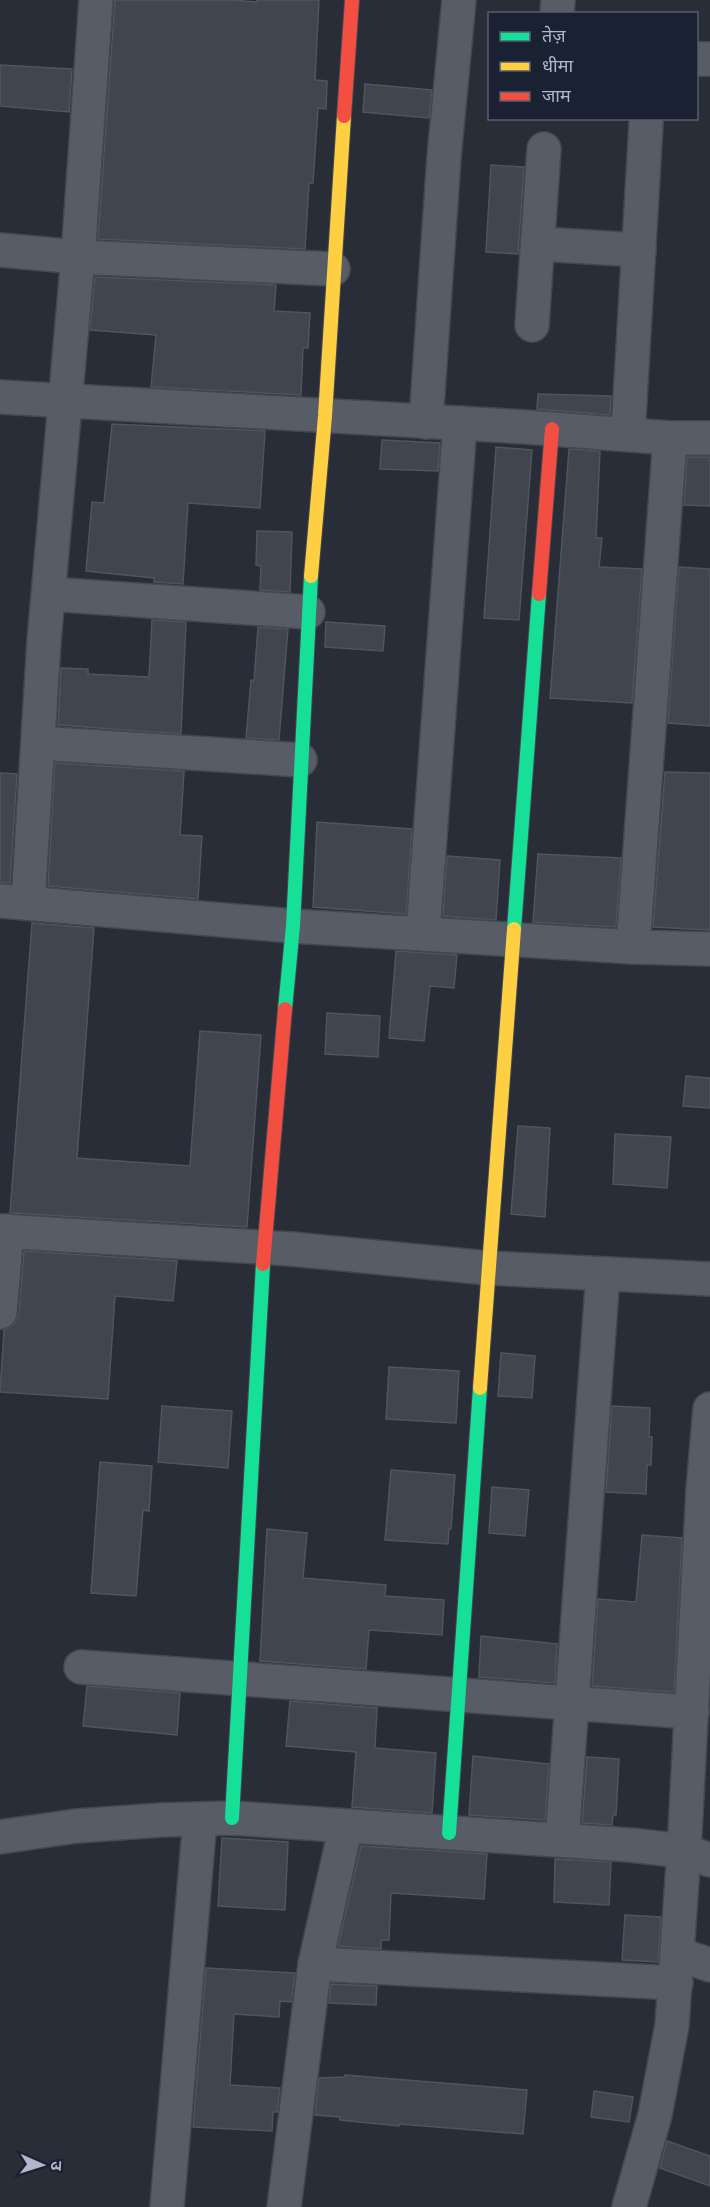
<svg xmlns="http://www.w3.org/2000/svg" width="710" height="2207" viewBox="0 0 710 2207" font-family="Commissioner,'Noto Sans Devanagari',sans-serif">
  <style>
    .building { fill: #41454e; stroke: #4f5460; stroke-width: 1.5 }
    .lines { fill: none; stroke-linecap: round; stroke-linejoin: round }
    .street-casing { stroke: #444851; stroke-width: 36 }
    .fast-casing { stroke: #444851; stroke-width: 16 }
    .slow-casing { stroke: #444851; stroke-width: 16 }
    .jam-casing { stroke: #444851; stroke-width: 16 }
    .street { stroke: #585c66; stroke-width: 33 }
    .fast { stroke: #16e098; stroke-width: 14 }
    .slow { stroke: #ffcf43; stroke-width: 14 }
    .jam { stroke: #f24e42; stroke-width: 14 }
  </style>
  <rect width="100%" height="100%" fill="#282d38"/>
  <g class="building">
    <path d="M 115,0 L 231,0 L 257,2 L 257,0 L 319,0 L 315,80 L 327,81 L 326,109 L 318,108 L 313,183 L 309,183 L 305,249 L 98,239 Z"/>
    <path d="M 0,65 L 72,69 L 69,112 L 0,106 Z"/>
    <path d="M 365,84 L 432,90 L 429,118 L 363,112 Z"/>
    <path d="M 491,165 L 524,167 L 518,254 L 486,252 Z"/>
    <path d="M 95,277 L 276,285 L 274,311 L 310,313 L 308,348 L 303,348 L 301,395 L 151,387 L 156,335 L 90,330 Z"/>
    <path d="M 538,394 L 611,396 L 610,415 L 537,409 Z"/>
    <path d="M 112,424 L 265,431 L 260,508 L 188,503 L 183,584 L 154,582 L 154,578 L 86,571 L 92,502 L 104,503 Z"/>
    <path d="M 382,440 L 440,443 L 438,471 L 380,469 Z"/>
    <path d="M 496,447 L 532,450 L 519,620 L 484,618 Z"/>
    <path d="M 569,449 L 600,451 L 596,538 L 602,538 L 599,567 L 642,569 L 632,703 L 550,698 Z"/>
    <path d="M 687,457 L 710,457 L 710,506 L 684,505 Z"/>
    <path d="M 257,531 L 292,532 L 290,592 L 260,590 L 261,566 L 256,565 Z"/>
    <path d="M 679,567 L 710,569 L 710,726 L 668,723 Z"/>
    <path d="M 152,620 L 186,622 L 181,734 L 58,725 L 61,668 L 88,669 L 88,674 L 149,677 Z"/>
    <path d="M 326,622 L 385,626 L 383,651 L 325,647 Z"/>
    <path d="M 258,627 L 288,629 L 279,740 L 246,738 L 251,680 L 254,681 Z"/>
    <path d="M 55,763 L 184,771 L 180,835 L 202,836 L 198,899 L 48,886 Z"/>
    <path d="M 665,772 L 710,773 L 710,930 L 653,927 Z"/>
    <path d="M 0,773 L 17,774 L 10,883 L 0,883 Z"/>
    <path d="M 317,822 L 412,829 L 406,914 L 313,907 Z"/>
    <path d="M 538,854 L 621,858 L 616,927 L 533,922 Z"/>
    <path d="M 447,856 L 500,860 L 496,920 L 443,916 Z"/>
    <path d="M 32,923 L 94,928 L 77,1158 L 190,1166 L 200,1031 L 261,1035 L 247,1227 L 10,1213 Z"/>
    <path d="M 396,951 L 457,955 L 454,988 L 430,986 L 424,1041 L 389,1038 Z"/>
    <path d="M 327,1013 L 380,1016 L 378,1057 L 325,1054 Z"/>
    <path d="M 686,1076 L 710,1078 L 710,1108 L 683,1106 Z"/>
    <path d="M 518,1126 L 550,1128 L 545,1217 L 511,1214 Z"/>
    <path d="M 615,1134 L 671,1137 L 667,1188 L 613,1184 Z"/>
    <path d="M 24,1251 L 177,1261 L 173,1301 L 115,1296 L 108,1399 L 0,1392 L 4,1330 L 15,1323 L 19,1314 Z"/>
    <path d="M 501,1353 L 535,1356 L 532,1398 L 498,1396 Z"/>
    <path d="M 389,1367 L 459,1371 L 456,1423 L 386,1419 Z"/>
    <path d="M 162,1406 L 232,1411 L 228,1468 L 158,1462 Z"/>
    <path d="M 612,1406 L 650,1408 L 649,1437 L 652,1437 L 651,1465 L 647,1465 L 646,1494 L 606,1492 Z"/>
    <path d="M 100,1462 L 152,1466 L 149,1511 L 143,1510 L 136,1596 L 91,1593 Z"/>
    <path d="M 391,1470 L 455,1475 L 451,1529 L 449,1529 L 448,1544 L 385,1540 Z"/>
    <path d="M 492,1487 L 529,1490 L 525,1536 L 489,1533 Z"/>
    <path d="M 267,1529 L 307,1533 L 303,1578 L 386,1585 L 385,1596 L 444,1600 L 442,1635 L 369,1630 L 366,1669 L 260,1661 Z"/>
    <path d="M 642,1535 L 682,1538 L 674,1692 L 592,1686 L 598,1599 L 636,1602 Z"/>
    <path d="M 481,1636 L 557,1644 L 555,1683 L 479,1677 Z"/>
    <path d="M 87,1686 L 180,1693 L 177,1735 L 83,1726 Z"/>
    <path d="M 290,1701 L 377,1708 L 375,1748 L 436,1753 L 432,1813 L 352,1807 L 356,1752 L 286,1746 Z"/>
    <path d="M 473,1756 L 549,1764 L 545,1820 L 469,1815 Z"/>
    <path d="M 587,1757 L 619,1759 L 616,1815 L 613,1815 L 612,1825 L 582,1823 Z"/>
    <path d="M 222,1838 L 288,1842 L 285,1910 L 218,1906 Z"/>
    <path d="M 361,1846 L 487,1854 L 484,1899 L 391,1893 L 389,1940 L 381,1940 L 381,1949 L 338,1946 Z"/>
    <path d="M 555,1859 L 611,1862 L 609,1905 L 554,1902 Z"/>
    <path d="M 625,1915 L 661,1917 L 658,1962 L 622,1960 Z"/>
    <path d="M 206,1968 L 295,1973 L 291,2002 L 280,2001 L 279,2017 L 234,2014 L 230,2085 L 280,2088 L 277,2112 L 273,2112 L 272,2131 L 193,2127 Z"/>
    <path d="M 331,1984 L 377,1986 L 376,2005 L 329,2003 Z"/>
    <path d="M 345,2075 L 527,2090 L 523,2134 L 399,2124 L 399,2126 L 340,2120 L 340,2117 L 315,2115 L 319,2078 L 345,2077 Z"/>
    <path d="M 594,2091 L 633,2097 L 629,2122 L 591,2117 Z"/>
    <path d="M 667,2141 L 710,2156 L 710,2186 L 660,2168 Z"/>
  </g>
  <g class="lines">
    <g class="street-casing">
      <g id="street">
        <path d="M 557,14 L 558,0"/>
        <path d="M 696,59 L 710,59"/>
        <path d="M 539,244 L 639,250"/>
        <path d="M 0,250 L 78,257 L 333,269"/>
        <path d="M 532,325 L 544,149"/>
        <path d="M 0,397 L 526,427 L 670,438 L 710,438"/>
        <path d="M 426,422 L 444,157 L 459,0"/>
        <path d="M 628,434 L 646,124"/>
        <path d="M 49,594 L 308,612"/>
        <path d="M 38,743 L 300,760"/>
        <path d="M 0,901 L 293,926 L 633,947 L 710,949"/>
        <path d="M 28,903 L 44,641 L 78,257 L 96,0"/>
        <path d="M 423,933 L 460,423"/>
        <path d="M 633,947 L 670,438"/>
        <path d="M 0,1231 L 291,1249 L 488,1268 L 710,1279"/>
        <path d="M 0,1312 L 7,1231"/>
        <path d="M 81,1667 L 692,1712"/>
        <path d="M 0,1837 L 76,1826 L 161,1820 L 232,1818 L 630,1845 L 684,1851 L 710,1860"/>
        <path d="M 562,1840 L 603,1274"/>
        <path d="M 678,1954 L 710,1965"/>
        <path d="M 315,1964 L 676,1983"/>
        <path d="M 167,2207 L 200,1819"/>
        <path d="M 284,2207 L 315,1964 L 346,1826"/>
        <path d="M 629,2207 L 655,2115 L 672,2025 L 684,1851 L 703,1490 L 710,1409"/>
      </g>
    </g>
    <g class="fast-casing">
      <g id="fast">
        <path d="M 514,929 L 539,594"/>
        <path d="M 285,1009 L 293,926 L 311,576"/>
        <path d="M 232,1818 L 263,1264"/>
        <path d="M 449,1833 L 480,1388"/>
      </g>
    </g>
    <g class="slow-casing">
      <g id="slow">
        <path d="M 311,576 L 325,416 L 344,116"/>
        <path d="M 480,1388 L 514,929"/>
      </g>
    </g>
    <g class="jam-casing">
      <g id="jam">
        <path d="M 344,116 L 352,0"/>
        <path d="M 539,594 L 552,429"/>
        <path d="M 263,1264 L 285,1009"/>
      </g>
    </g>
    <use href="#street" class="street"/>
    <use href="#fast" class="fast"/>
    <use href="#slow" class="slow"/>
    <use href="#jam" class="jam"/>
  </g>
  <rect x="488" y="12" width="210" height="108" fill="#1a2133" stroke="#565d6f" stroke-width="1.5"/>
  <rect x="500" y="32" width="30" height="9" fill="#16e098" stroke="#565d6f" stroke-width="1.5"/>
  <text x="542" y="42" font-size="18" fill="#b0b7ca">तेज़</text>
  <rect x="500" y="62" width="30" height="9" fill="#ffcf43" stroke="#565d6f" stroke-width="1.5"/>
  <text x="542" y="72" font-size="18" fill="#b0b7ca">धीमा</text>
  <rect x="500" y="92" width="30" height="9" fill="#f24e42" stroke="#565d6f" stroke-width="1.5"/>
  <text x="542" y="102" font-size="18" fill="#b0b7ca">जाम</text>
  <g transform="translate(42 2165) rotate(93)" stroke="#1a2133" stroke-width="4.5" paint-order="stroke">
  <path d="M0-4.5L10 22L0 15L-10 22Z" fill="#b0b7ca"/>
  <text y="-9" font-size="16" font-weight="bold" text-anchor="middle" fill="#b0b7ca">उ</text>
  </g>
</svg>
